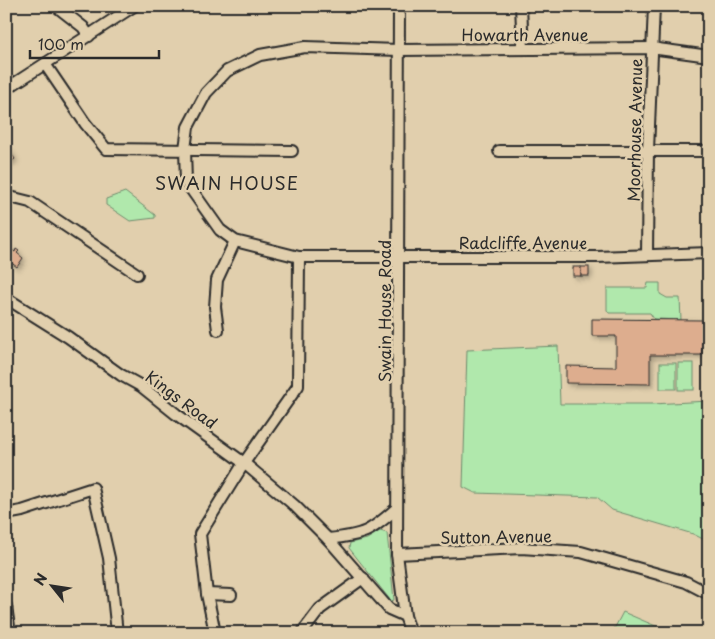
<svg xmlns="http://www.w3.org/2000/svg" width="715" height="639" viewBox="0 0 715 639" font-family="'Playpen Sans',sans-serif">
  <style>
    .green { fill: #b0e8ac; stroke: #6e8a6c }
    .building { fill: #ddad8e; stroke: #2b2b2b; filter: url(#shadow) }
    .lines { fill: none; stroke-linecap: round; stroke-linejoin: round }
    .minor-casing { stroke: #2b2b2b; stroke-width: 14 }
    .minor { stroke: #e1cfad; stroke-width: 10 }
    .labels { text-anchor: middle; dominant-baseline: central; stroke-width: 5; stroke-linejoin: round; paint-order: stroke }
    .street-label { font-size: 16px; fill: #2b2b2b; stroke: #e1cfad }
    .neighbourhood-label { font-size: 18px; letter-spacing: 1px; fill: #2b2b2b; stroke: #e1cfad }
  </style>
  <defs>
    <filter id="shadow"><feDropShadow dx="2.5" dy="2.5" stdDeviation="2.5" flood-color="#0004"/></filter>
  </defs>
  <rect width="100%" height="100%" fill="#e1cfad"/>
  <filter id="ink" filterUnits="userSpaceOnUse"><feTurbulence type="fractalNoise" baseFrequency=".02" numOctaves="2"/><feDisplacementMap in="SourceGraphic" scale="10" xChannelSelector="R" yChannelSelector="G"/><feConvolveMatrix kernelMatrix="1 2 1 2 8 2 1 2 1" color-interpolation-filters="sRGB"/></filter>
  <g filter="url(#ink)">
    <g class="green">
      <path d="M 125,192 L 155,215 L 155,218 L 130,221 L 106,205 L 106,199 Z"/>
      <path d="M 648,283 L 660,283 L 660,294 L 667,298 L 680,298 L 681,320 L 654,319 L 650,313 L 609,313 L 607,310 L 607,288 L 647,288 Z"/>
      <path d="M 558,346 L 560,404 L 652,404 L 709,401 L 709,542 L 693,534 L 612,510 L 597,497 L 475,493 L 463,487 L 467,350 Z"/>
      <rect x="660" y="363" width="16" height="26"/>
      <rect x="678" y="363" width="16" height="27"/>
      <path d="M 380,531 L 387,533 L 394,600 L 391,601 L 349,548 L 350,543 L 367,539 Z"/>
      <path d="M 623,612 L 672,633 L 612,633 Z"/>
    </g>
    <g class="building">
      <path d="M 6,146 L 15,159 L 6,165 Z"/>
      <path d="M 6,246 L 15,252 L 16,249 L 19,251 L 17,253 L 23,258 L 17,267 L 6,259 Z"/>
      <rect x="573" y="267" width="8" height="9"/>
      <rect x="581" y="267" width="8" height="9"/>
      <path d="M 592,319 L 703,320 L 702,355 L 650,355 L 650,384 L 566,383 L 566,366 L 616,367 L 616,336 L 592,336 Z"/>
    </g>
    <g class="lines">
      <g class="minor-casing">
        <g id="minor">
          <path d="M 56,6 L 83,27 L 89,36"/>
          <path d="M 399,6 L 397,554 L 405,616 L 411,633"/>
          <path d="M 521,6 L 523,49"/>
          <path d="M 709,56 L 651,48 L 399,50 L 305,47 L 260,55 L 227,71 L 206,93 L 188,127 L 185,149 L 186,182 L 220,230 L 235,241 L 299,257 L 597,257 L 709,253"/>
          <path d="M 45,64 L 85,123 L 106,149 L 292,151"/>
          <path d="M 6,89 L 134,6"/>
          <path d="M 499,151 L 709,151"/>
          <path d="M 6,196 L 30,202 L 137,274"/>
          <path d="M 647,255 L 648,150 L 654,6"/>
          <path d="M 6,298 L 68,337 L 121,375 L 141,386 L 176,414 L 244,463 L 294,505 L 328,539 L 389,609 L 405,616"/>
          <path d="M 218,330 L 215,307 L 217,280 L 235,241"/>
          <path d="M 6,514 L 22,511 L 93,488 L 109,558 L 117,633"/>
          <path d="M 328,539 C 365,535 370,532 397,508"/>
          <path d="M 397,554 L 521,548 L 581,552 L 686,582 L 709,594"/>
          <path d="M 207,594 L 231,595"/>
          <path d="M 6,606 L 10,633"/>
          <path d="M 215,633 L 207,594 L 200,534 L 244,463 L 298,386 L 299,257"/>
          <path d="M 304,633 L 304,630 L 320,609 L 363,578"/>
        </g>
      </g>
      <use href="#minor" class="minor"/>
    </g>
  </g>
  <g class="labels">
    <g class="street-label">
      <text x="525" y="34">Howarth Avenue</text>
      <text transform="translate(634 130) rotate(-89)">Moorhouse Avenue</text>
      <text x="523" y="242">Radcliffe Avenue</text>
      <text transform="translate(384 311) rotate(-90)">Swain House Road</text>
      <text transform="translate(182 399) rotate(37)">Kings Road</text>
      <text transform="translate(496 536) rotate(-1)">Sutton Avenue</text>
    </g>
    <g class="neighbourhood-label">
      <text x="227" y="182">SWAIN HOUSE</text>
    </g>
  </g>
  <rect width="715" height="639" fill="none" stroke="#e1cfad" stroke-width="25"/>
  <rect x="12" y="12" width="690" height="614" fill="none" stroke="#2b2b2b" stroke-width="2" filter="url(#ink)"/>
  <g transform="translate(52 586) rotate(300)" stroke="#e1cfad" stroke-width="4" paint-order="stroke">
  <path d="M0-4L9 19L0 12L-9 19Z" fill="#2b2b2b"/>
  <text y="-8" font-size="14" font-weight="bold" text-anchor="middle" fill="#2b2b2b">N</text>
  </g>
  <path d="M30 50v8h129v-8" fill="none" stroke="#2b2b2b" stroke-width="2.5"/>
  <text x="38" y="50" font-size="15" fill="#2b2b2b" stroke="#e1cfad" stroke-width="4" paint-order="stroke">100 m</text>
</svg>
